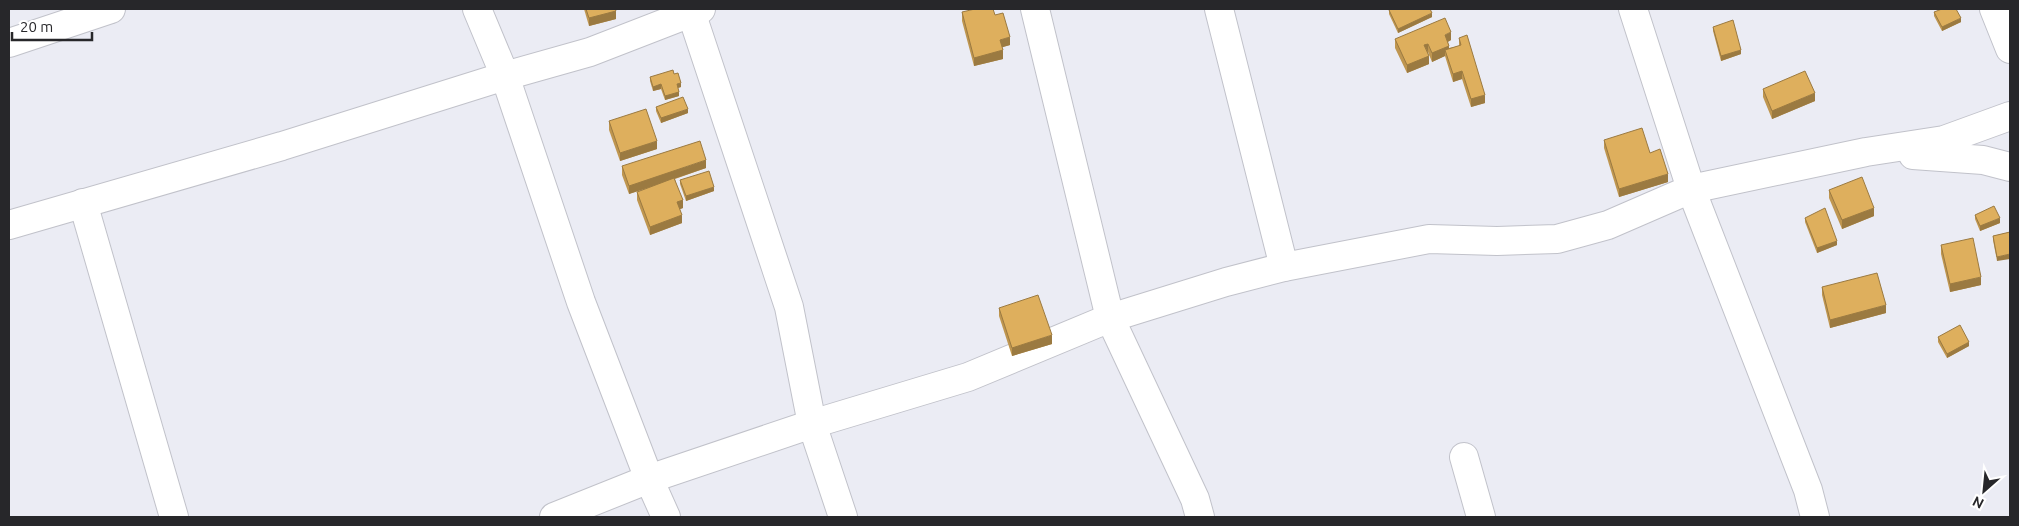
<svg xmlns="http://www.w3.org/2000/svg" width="2019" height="526" viewBox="0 0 2019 526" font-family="Ubuntu,sans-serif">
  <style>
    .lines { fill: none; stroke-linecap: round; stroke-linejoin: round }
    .minor-casing { stroke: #c1c2ca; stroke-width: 30 }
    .minor { stroke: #fff; stroke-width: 28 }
    .wall { fill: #bf9650 }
    .shaded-wall { fill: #9b7a41 }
    .building { fill: #deaf5d; stroke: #9b7a41 }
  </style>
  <rect width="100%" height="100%" fill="#ebecf4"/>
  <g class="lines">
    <g class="minor-casing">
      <g id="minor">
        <path d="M 477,9 L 505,76 L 581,302 L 649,479 L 666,517"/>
        <path d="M 1035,9 L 1110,318 L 1195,499 L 1200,517"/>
        <path d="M 1219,9 L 1284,267"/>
        <path d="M 1633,9 L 1691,189 L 1808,490 L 1815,517"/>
        <path d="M 1994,9 L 2010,49"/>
        <path d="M 691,12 L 789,307 L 812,424 L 843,517"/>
        <path d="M 9,43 L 111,9"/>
        <path d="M 1913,155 L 1983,160 L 2010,167"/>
        <path d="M 83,203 L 174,517"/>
        <path d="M 9,225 L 282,146 L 505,76 L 590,52 L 701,9"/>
        <path d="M 1464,457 L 1481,517"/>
        <path d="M 554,517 L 649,479 L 812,424 L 968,377 L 1110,318 L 1226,282 L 1284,267 L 1429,239 L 1497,241 L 1557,239 L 1608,225 L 1691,189 L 1866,152 L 1944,140 L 2010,116"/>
      </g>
    </g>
    <use href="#minor" class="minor"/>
  </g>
  <g class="wall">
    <path d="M 584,9 L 615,9 L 616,19 L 589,26 Z"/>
    <path d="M 1389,10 L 1432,17 L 1398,33 L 1389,14 Z"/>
    <path d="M 962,12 L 1010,45 L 1002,47 L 1003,59 L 974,66 L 962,21 Z"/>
    <path d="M 1934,12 L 1961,22 L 1942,31 L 1934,16 Z"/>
    <path d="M 1713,27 L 1741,54 L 1721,61 L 1713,31 Z"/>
    <path d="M 1459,38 L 1485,103 L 1471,107 L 1462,79 L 1453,82 L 1445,56 L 1432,62 L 1428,52 L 1429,64 L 1407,73 L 1395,48 L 1395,39 L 1451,40 L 1448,42 L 1449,48 L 1459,46 Z"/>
    <path d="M 650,77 L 681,87 L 678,88 L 679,96 L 665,100 L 661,89 L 653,91 L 650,81 Z"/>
    <path d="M 1763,89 L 1815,101 L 1772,119 L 1763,97 Z"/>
    <path d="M 656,107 L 688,113 L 661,123 L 656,111 Z"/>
    <path d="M 609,121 L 657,149 L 620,161 L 609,130 Z"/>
    <path d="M 1604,140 L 1650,153 L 1668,182 L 1619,197 L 1604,148 Z"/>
    <path d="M 622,166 L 706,168 L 675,179 L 683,208 L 680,209 L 682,223 L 650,235 L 637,200 L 637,192 L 651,187 L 629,194 L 622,175 Z"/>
    <path d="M 680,180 L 714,191 L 686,201 L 680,184 Z"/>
    <path d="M 1829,190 L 1874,216 L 1842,229 L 1829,198 Z"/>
    <path d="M 1975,215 L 2000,223 L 1980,231 L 1975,219 Z"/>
    <path d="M 1805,218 L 1837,245 L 1817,253 L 1805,222 Z"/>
    <path d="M 2010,232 L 1997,261 L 1993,240 L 1993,236 Z"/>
    <path d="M 1941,245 L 1981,285 L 1950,292 L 1941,254 Z"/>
    <path d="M 1822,287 L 1886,313 L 1830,328 L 1822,295 Z"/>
    <path d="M 999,308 L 1052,344 L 1012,356 L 999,316 Z"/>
    <path d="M 1938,337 L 1969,346 L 1947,358 L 1938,342 Z"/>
  </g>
  <g class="shaded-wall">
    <path d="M 616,11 L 616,19 L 589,26 L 589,18 Z"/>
    <path d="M 1432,13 L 1432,17 L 1398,33 L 1398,29 Z"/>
    <path d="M 1961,18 L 1961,22 L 1942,31 L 1942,27 Z"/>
    <path d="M 1451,32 L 1451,40 L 1445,43 L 1445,35 Z"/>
    <path d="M 1010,37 L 1010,45 L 1000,48 L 1000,40 Z"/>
    <path d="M 1428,44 L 1428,52 L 1424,45 Z"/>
    <path d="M 1449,46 L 1449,54 L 1445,50 L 1445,56 L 1432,62 L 1432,53 Z"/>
    <path d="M 1003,50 L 1003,59 L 974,66 L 974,58 Z"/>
    <path d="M 1741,50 L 1741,54 L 1721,61 L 1721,56 Z"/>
    <path d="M 1429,56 L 1429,64 L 1407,73 L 1407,65 Z"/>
    <path d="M 1462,71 L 1462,79 L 1453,82 L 1453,74 Z"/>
    <path d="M 681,83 L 681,87 L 677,88 L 677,84 Z"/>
    <path d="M 661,84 L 661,89 L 653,91 L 653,87 Z"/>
    <path d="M 679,92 L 679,96 L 665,100 L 665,96 Z"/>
    <path d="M 1815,93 L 1815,101 L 1772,119 L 1772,111 Z"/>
    <path d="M 1485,95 L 1485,103 L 1471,107 L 1471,99 Z"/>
    <path d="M 688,109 L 688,113 L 661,123 L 661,118 Z"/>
    <path d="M 657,141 L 657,149 L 620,161 L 620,153 Z"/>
    <path d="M 706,160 L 706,168 L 629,194 L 629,186 Z"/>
    <path d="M 1668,174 L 1668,182 L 1619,197 L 1619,189 Z"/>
    <path d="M 714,187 L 714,191 L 686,201 L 686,196 Z"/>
    <path d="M 683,200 L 683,208 L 677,210 L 677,202 Z"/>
    <path d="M 1874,208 L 1874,216 L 1842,229 L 1842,220 Z"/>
    <path d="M 682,215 L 682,223 L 650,235 L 650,227 Z"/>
    <path d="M 2000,218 L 2000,223 L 1980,231 L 1980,226 Z"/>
    <path d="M 1837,241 L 1837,245 L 1817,253 L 1817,248 Z"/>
    <path d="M 2010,254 L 2010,259 L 1997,261 L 1997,257 Z"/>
    <path d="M 1981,277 L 1981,285 L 1950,292 L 1950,284 Z"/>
    <path d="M 1886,305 L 1886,313 L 1830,328 L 1830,320 Z"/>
    <path d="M 1052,335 L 1052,344 L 1012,356 L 1012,348 Z"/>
    <path d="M 1969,342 L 1969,346 L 1947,358 L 1947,354 Z"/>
  </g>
  <g class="building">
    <path d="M 586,9 L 615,9 L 616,11 L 589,18 Z"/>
    <path d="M 975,9 L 993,9 L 995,15 L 1003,13 L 1010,37 L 1000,40 L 1003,50 L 974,58 L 962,12 Z"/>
    <path d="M 1392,9 L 1430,9 L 1432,13 L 1398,29 L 1389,10 Z"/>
    <path d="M 1942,9 L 1956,9 L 1961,18 L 1942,27 L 1934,12 Z"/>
    <path d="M 1445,18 L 1451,32 L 1445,35 L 1449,46 L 1432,53 L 1428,44 L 1424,45 L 1429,56 L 1407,65 L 1395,39 Z"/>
    <path d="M 1733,20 L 1741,50 L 1721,56 L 1713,27 Z"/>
    <path d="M 1467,35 L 1485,95 L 1471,99 L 1462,71 L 1453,74 L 1445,50 L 1461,45 L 1459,38 Z"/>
    <path d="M 673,70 L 674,74 L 678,73 L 681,83 L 677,84 L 679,92 L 665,96 L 661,84 L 653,87 L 650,77 Z"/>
    <path d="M 1805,71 L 1815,93 L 1772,111 L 1763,89 Z"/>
    <path d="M 683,97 L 688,109 L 661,118 L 656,107 Z"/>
    <path d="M 646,109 L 657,141 L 620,153 L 609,121 Z"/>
    <path d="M 1642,128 L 1650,153 L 1660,149 L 1668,174 L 1619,189 L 1604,140 Z"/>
    <path d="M 700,141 L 706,160 L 629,186 L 622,166 Z"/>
    <path d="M 709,171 L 714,187 L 686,196 L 680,180 Z"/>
    <path d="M 1862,177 L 1874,208 L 1842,220 L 1829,190 Z"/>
    <path d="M 674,178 L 683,200 L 677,202 L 682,215 L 650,227 L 637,192 Z"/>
    <path d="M 1994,206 L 2000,218 L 1980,226 L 1975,215 Z"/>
    <path d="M 1825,208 L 1837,241 L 1817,248 L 1805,218 Z"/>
    <path d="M 2010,232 L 2010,254 L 1997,257 L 1993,236 Z"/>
    <path d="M 1973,238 L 1981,277 L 1950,284 L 1941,245 Z"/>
    <path d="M 1877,273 L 1886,305 L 1830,320 L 1822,287 Z"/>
    <path d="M 1038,295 L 1052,335 L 1012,348 L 999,308 Z"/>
    <path d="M 1960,325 L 1969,342 L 1947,354 L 1938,337 Z"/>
  </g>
  <rect width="2019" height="526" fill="none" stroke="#27272a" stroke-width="20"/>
  <g transform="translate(1984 491) rotate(207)" stroke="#ffffff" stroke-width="4" paint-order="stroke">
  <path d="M0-4L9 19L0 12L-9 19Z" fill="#27272a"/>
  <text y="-8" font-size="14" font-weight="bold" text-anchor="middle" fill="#27272a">N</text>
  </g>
  <path d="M12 32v8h80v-8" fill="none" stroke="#27272a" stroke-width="2.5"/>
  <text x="20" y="32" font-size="15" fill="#27272a" stroke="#ffffff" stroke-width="4" paint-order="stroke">20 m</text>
</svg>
